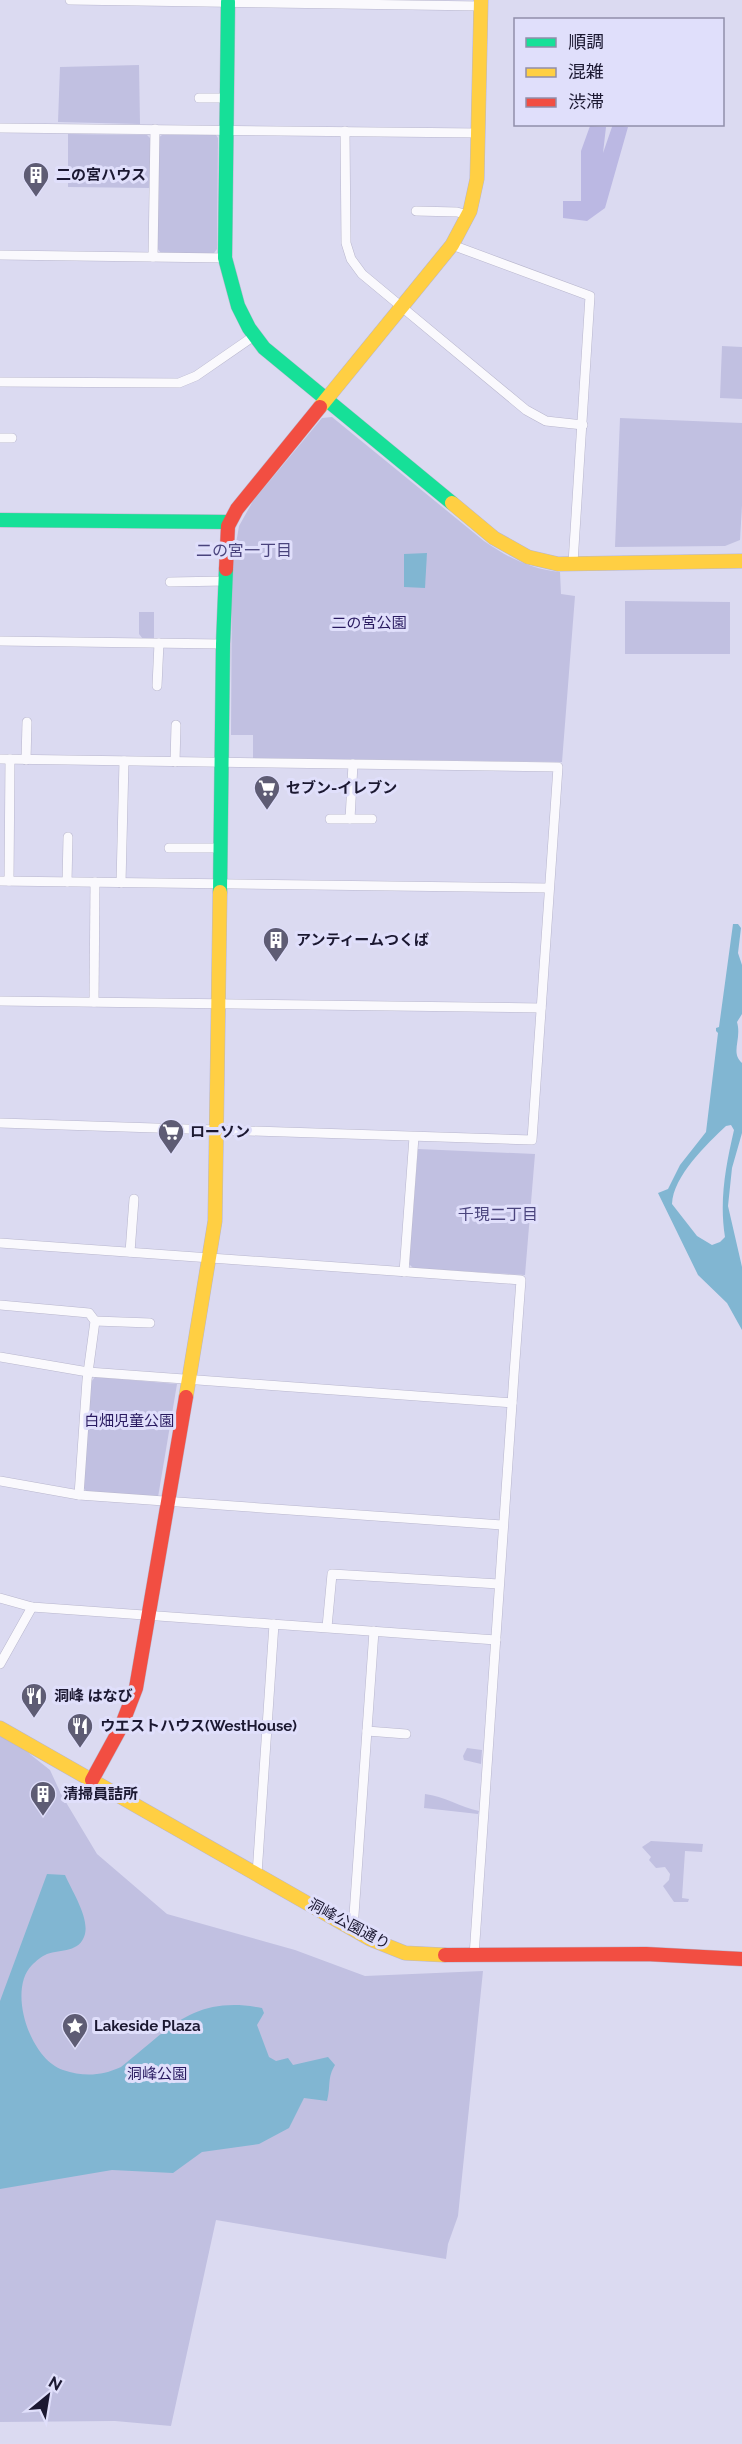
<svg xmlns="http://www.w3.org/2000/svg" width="742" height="2444" viewBox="0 0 742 2444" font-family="Raleway,'Noto Sans JP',sans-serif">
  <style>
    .green { fill: #c1c0e1 }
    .forest { fill: #bbb8e3 }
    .water { fill: #81b6d2; fill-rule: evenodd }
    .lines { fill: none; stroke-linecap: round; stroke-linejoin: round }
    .street-casing { stroke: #b8b6cd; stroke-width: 10 }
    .fast-casing { stroke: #b8b6cd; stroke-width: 15 }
    .slow-casing { stroke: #b8b6cd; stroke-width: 15 }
    .jam-casing { stroke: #b8b6cd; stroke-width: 15 }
    .street { stroke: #faf9fd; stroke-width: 9 }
    .fast { stroke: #16e098; stroke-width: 14 }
    .slow { stroke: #ffcf43; stroke-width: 14 }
    .jam { stroke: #f24e42; stroke-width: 14 }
    .labels { text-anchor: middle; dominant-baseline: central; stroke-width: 6; stroke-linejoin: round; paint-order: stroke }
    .poi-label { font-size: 15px; font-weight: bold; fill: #1b1831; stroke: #e0dffb; text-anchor: start }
    .park-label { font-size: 15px; fill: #291a60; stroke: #e0dffb }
    .street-label { font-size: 15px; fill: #1b1831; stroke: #e0dffb }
    .neighbourhood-label { font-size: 16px; fill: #4a447d; stroke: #e0dffb }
  </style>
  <rect width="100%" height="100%" fill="#dbdaf1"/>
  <g class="green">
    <path d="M 139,65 L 140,124 L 58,122 L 60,67 Z"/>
    <path d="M 68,134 L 147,135 L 150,138 L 150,188 L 68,187 Z"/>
    <path d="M 162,135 L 216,135 L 218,138 L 217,249 L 214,253 L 161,253 L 157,248 L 158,138 Z"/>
    <path d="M 722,346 L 742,347 L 742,399 L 720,398 Z"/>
    <path d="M 332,417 L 484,541 C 509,558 530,569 560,572 L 561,594 L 575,596 L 562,762 L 253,758 L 253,735 L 231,735 L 232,567 L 239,526 L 253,501 L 322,418 Z"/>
    <path d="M 620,418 L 742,423 L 742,505 L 740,540 L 725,546 L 615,547 Z"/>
    <path d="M 625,601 L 730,602 L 730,654 L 625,654 Z"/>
    <path d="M 139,612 L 154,612 L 154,639 L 143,639 L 139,634 Z"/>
    <path d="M 418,1149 L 535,1154 L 525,1275 L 413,1268 L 409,1264 Z"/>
    <path d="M 95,1377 L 177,1384 L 158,1497 L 87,1492 L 83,1487 L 91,1382 Z"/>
    <path d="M 0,1734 L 16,1743 L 50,1770 L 61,1794 L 97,1854 L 167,1914 L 295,1950 L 365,1976 L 483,1971 L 458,2216 L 448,2244 L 446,2259 L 216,2220 L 171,2426 L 115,2421 L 0,2422 Z"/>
    <path d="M 467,1748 L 482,1750 L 481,1764 L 464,1760 L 463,1756 Z"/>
    <path d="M 425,1794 C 444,1796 460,1807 479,1811 L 478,1814 L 424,1808 Z"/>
    <path d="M 651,1841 L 703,1844 L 702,1852 L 685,1851 L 682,1898 L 689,1899 L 688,1902 L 674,1902 L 663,1886 L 669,1880 L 670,1874 L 665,1867 L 656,1868 L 649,1860 L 651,1857 L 642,1847 Z"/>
  </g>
  <path class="forest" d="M 613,124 L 628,127 L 605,208 L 587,221 L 563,218 L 563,201 L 581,201 L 581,151 L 590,126 L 606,127 L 603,153 Z"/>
  <g class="water">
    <path d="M 427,553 L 425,588 L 404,587 L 404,554 Z"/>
    <path d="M 733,924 L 738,924 L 741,928 L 738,953 L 742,965 L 742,1014 L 737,1022 C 742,1039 730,1053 742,1063 L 742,1133 L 732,1168 L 728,1206 L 742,1267 L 742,1330 L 727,1303 L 698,1275 L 658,1193 L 668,1189 L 680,1165 L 706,1132 L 718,1033 L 716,1031 L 716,1028 L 719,1027 ZM 731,1125 L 734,1130 C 726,1165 719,1200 725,1237 L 720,1242 L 712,1245 L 697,1236 L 672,1204 C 673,1176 707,1144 726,1126 Z"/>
    <path d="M 47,1874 L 65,1875 C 72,1891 89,1917 85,1934 C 80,1953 61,1949 47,1954 C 42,1956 36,1961 32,1965 C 7,1990 30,2059 63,2070 C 84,2077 101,2076 121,2067 C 170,2028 194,1995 262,2008 L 264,2013 L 257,2025 L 269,2057 L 276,2061 L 288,2058 L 293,2065 L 328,2057 L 335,2065 C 327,2078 331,2086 327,2101 L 304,2098 L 289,2128 L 259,2144 L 202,2152 L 173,2173 L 112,2170 L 0,2189 L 0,2001 Z"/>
  </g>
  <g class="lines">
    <g class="street-casing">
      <g id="street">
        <path d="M 70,0 L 481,6"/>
        <path d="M 199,98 L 227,98"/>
        <path d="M 0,128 L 479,133"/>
        <path d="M 345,131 L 346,243 L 351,259 L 362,274 L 526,410 L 546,421 L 583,425"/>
        <path d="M 416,211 L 457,212 L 468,215"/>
        <path d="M 452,245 L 590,296 L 573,563"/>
        <path d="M 0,255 L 225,258"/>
        <path d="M 153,257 L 155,129"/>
        <path d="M 0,382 L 179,383 L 196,376 L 254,336"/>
        <path d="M 0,438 L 12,438"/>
        <path d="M 170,582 L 225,581"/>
        <path d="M 0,641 L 223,644"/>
        <path d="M 157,686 L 159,643"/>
        <path d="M 0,759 L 558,767 L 532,1140 L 0,1123"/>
        <path d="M 26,760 L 27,722"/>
        <path d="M 175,762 L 176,725"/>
        <path d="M 330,819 L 372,819"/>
        <path d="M 350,819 L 353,764"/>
        <path d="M 169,848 L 221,848"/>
        <path d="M 0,881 L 548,888"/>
        <path d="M 9,881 L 10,759"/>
        <path d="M 67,882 L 68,837"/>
        <path d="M 121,883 L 124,761"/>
        <path d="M 0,1001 L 541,1008"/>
        <path d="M 94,1002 L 95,882"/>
        <path d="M 0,1243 L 521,1280 C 504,1505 489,1730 474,1956"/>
        <path d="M 130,1252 L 134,1199"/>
        <path d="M 404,1272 L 414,1137"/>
        <path d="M 0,1305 L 89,1313 L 95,1321 L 87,1380 L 79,1495"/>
        <path d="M 95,1321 L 150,1323"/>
        <path d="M 0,1357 L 88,1372 L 512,1403"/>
        <path d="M 0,1481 L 79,1495 L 502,1525"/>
        <path d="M 0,1598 L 32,1607 L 496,1640"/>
        <path d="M 327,1627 L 332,1574 L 499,1584"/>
        <path d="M 0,1664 L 32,1607"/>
        <path d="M 367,1731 L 406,1734"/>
        <path d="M 257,1874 L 274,1624"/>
        <path d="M 353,1929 L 374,1631"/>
      </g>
    </g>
    <g class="fast-casing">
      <g id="fast">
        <path d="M 228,2 L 225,258 L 238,306 L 249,328 L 264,348 L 452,503"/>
        <path d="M 0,520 L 229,522"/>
        <path d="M 220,892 L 223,644 L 226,569"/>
      </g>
    </g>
    <g class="slow-casing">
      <g id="slow">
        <path d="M 320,407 L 452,245 L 470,211 L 477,179 L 481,0"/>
        <path d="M 452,503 L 494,538 L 528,557 L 558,564 L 742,561"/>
        <path d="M 186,1397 L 215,1221 L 220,892"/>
        <path d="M 0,1728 L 370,1939 L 405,1953 L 445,1955"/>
      </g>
    </g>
    <g class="jam-casing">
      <g id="jam">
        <path d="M 226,569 L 228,526 L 237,509 L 320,407"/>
        <path d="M 92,1780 L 121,1727 L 136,1688 L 186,1397"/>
        <path d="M 445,1955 L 646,1954 L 742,1959"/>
      </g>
    </g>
    <use href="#street" class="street"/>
    <use href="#fast" class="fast"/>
    <use href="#slow" class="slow"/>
    <use href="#jam" class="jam"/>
  </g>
  <defs>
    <g id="building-pin" transform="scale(1.35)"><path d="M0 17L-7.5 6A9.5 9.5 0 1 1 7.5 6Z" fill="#5e5c74" stroke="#e0dffb"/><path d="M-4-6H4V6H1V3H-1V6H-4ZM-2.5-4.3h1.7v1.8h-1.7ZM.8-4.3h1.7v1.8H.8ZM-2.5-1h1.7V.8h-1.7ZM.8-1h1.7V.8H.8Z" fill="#fff"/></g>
    <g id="supermarket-pin" transform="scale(1.35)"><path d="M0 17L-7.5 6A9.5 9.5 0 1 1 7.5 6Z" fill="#5e5c74" stroke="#e0dffb"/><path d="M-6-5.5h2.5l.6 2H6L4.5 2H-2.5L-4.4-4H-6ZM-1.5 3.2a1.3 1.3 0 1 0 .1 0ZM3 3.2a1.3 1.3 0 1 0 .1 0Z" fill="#fff"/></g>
    <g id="restaurant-pin" transform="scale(1.35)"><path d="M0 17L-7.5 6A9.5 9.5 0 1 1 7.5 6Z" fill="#5e5c74" stroke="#e0dffb"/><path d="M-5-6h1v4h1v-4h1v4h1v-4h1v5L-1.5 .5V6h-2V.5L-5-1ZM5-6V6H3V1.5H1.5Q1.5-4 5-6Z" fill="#fff"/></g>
    <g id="sight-pin" transform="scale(1.35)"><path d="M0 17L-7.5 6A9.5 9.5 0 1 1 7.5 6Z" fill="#5e5c74" stroke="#e0dffb"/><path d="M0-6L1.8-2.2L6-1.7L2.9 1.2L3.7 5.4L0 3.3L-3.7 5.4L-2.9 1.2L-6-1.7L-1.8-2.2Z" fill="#fff"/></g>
  </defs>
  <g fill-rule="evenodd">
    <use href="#building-pin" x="36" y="175"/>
    <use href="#supermarket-pin" x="267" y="788"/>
    <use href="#building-pin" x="276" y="940"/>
    <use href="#supermarket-pin" x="171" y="1132"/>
    <use href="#restaurant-pin" x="34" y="1696"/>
    <use href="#restaurant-pin" x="80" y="1726"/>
    <use href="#building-pin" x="43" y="1794"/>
    <use href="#sight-pin" x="75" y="2026"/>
  </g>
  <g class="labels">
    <g class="poi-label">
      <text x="56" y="175">二の宮ハウス</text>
      <text x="286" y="788">セブン-イレブン</text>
      <text x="296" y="940">アンティームつくば</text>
      <text x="190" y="1132">ローソン</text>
      <text x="54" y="1696">洞峰 はなび</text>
      <text x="100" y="1726">ウエストハウス(WestHouse)</text>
      <text x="63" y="1794">清掃員詰所</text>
      <text x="94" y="2026">Lakeside Plaza</text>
    </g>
    <g class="park-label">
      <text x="369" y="623">二の宮公園</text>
      <text x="129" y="1421">白畑児童公園</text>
      <text x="157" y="2074">洞峰公園</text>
    </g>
    <g class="street-label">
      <text transform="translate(349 1924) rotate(28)">洞峰公園通り</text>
    </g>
    <g class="neighbourhood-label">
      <text x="244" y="550">二の宮一丁目</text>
      <text x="498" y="1214">千現二丁目</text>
    </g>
  </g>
  <rect x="514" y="18" width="210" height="108" fill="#e0dffb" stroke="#918faa" stroke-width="1.5"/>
  <rect x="526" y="38" width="30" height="9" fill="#16e098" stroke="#918faa" stroke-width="1.5"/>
  <text x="568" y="48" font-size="18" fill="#1b1831">順調</text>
  <rect x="526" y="68" width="30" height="9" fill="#ffcf43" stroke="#918faa" stroke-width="1.5"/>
  <text x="568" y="78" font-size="18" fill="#1b1831">混雑</text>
  <rect x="526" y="98" width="30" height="9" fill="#f24e42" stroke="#918faa" stroke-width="1.5"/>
  <text x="568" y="108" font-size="18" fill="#1b1831">渋滞</text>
  <g transform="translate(48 2396) rotate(30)" stroke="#e0dffb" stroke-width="4.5" paint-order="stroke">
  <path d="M0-4.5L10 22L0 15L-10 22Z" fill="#1b1831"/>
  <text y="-9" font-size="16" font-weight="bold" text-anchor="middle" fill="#1b1831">N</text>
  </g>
</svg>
